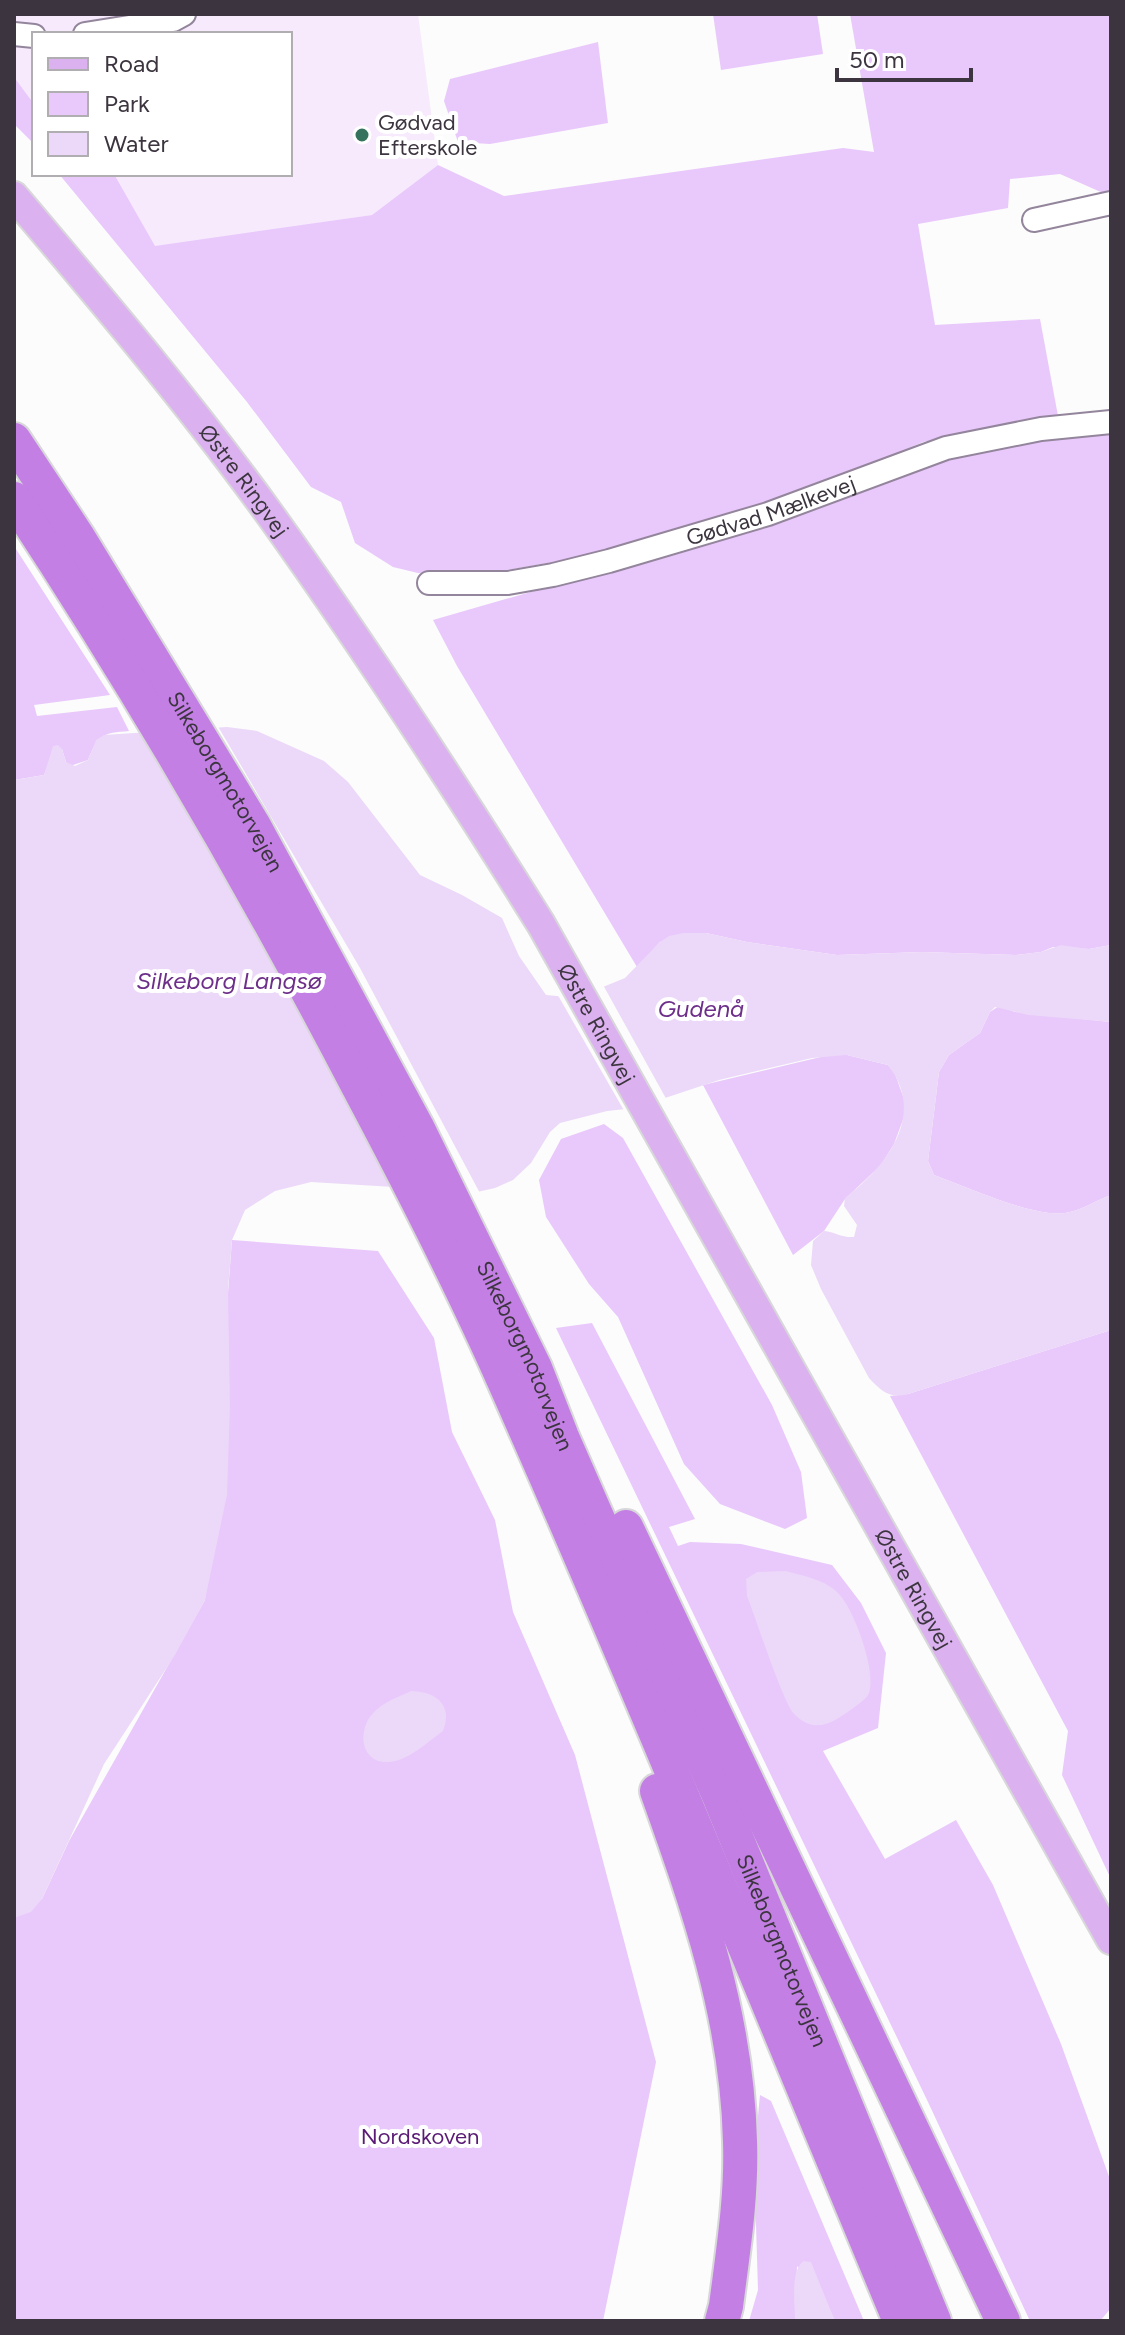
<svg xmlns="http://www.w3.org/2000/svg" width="1125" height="2335" viewBox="0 0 1125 2335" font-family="Figtree,sans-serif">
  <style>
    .built { fill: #f7eafd }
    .green { fill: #e9c8fb }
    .water { fill: #ecd8f8 }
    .pier { fill: #fbfcfb }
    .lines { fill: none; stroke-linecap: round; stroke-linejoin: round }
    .minor-casing { stroke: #93859b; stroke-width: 26 }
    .major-casing { stroke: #d8d7d9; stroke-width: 32 }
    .highway-casing { stroke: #d8d7d9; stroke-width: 38 }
    .minor { stroke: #fff; stroke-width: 22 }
    .major { stroke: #dbb2ef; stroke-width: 28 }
    .highway { stroke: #c37fe4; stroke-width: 34 }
    .poi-dot { fill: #36735e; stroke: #fff; stroke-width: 3 }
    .labels { text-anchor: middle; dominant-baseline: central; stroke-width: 8; stroke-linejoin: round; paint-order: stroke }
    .poi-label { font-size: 22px; fill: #3c353f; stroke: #fff; text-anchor: start }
    .street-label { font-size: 22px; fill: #3c353f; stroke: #fff }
    .park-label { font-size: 22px; fill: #5a1a75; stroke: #fff }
    .water-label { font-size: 24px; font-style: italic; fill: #6d2f89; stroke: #fff }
  </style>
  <rect width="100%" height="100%" fill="#fbfcfb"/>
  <path class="built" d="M 14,14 L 418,14 L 438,165 L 372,215 L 155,247 L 114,174 L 290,174 L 290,34 L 34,34 L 34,104 L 14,77 Z"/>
  <g class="green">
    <path d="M 713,14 L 817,14 L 823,54 L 721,70 Z"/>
    <path d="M 850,14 L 1111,14 L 1111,192 L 1103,193 L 1060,174 L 1010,179 L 1008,208 L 918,224 L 935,325 L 1040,319 L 1058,416 L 923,442 L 857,472 L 683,530 L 581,557 L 479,575 L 418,573 L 393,567 L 355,543 L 341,502 L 311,487 L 247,402 L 59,174 L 114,174 L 155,246 L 372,215 L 438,165 L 504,196 L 843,148 L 874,152 Z"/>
    <path d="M 598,42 L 608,123 L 490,144 L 458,142 L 444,101 L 450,79 Z"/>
    <path d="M 14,77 L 34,104 L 34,144 L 14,124 Z"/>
    <path d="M 1111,430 L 1111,945 L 1089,949 L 1053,947 L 1041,952 L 1016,955 L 922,952 L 837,955 L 747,942 L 706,933 L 660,942 L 637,967 L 457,666 L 433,620 L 818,509 L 883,477 L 961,452 L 1067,432 Z"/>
    <path d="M 14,546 L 110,695 L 34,705 L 37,716 L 117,707 L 129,731 C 102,733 98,735 88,760 L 70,766 L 66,762 L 62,749 L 49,762 L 44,775 L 14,780 Z"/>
    <path d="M 999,1006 L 1015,1012 L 1111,1022 L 1111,1195 C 1096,1200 1081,1211 1065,1213 C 1032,1217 967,1187 934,1175 L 928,1161 L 939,1072 L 949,1055 L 980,1033 L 990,1012 Z"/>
    <path d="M 829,1055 L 847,1055 L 888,1065 L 895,1074 L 904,1099 L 904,1117 L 894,1144 L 881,1165 L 845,1199 L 824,1231 L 793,1255 L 703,1085 Z"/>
    <path d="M 604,1124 L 623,1138 L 772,1405 L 801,1472 L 807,1518 L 785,1529 L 720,1504 L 684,1464 L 618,1317 L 589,1284 L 546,1217 L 539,1180 L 561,1139 Z"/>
    <path d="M 232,1240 L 378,1251 L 434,1338 L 452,1432 L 495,1520 L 513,1612 L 575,1755 L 656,2062 L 603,2321 L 14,2321 L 14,1918 L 42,1899 L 69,1841 L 205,1600 Z"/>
    <path d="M 592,1323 L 695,1519 L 669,1527 L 678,1546 L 690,1542 L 741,1544 L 832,1565 L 861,1603 L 886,1653 L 878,1728 L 823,1751 L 885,1859 L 956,1820 L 993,1885 L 1061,2044 L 1111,2182 L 1111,2308 L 1100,2321 L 1030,2321 L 928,2102 L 556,1328 Z"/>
    <path d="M 1111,1330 L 1111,1879 L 1062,1775 L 1068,1731 L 890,1396 L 908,1394 Z"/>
    <path d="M 760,2095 L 771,2101 L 864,2321 L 835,2321 L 824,2297 L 797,2266 L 795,2321 L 749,2321 L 758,2290 L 754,2158 Z"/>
  </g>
  <g class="water">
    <path d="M 227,727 L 257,731 L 324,761 L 348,782 L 420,875 L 462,895 L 502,918 L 519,956 L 546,995 L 576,998 L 625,978 L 660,942 L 669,936 L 683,933 L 706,933 L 747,942 L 837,955 L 922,952 L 1016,955 L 1041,952 L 1061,945 L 1089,949 L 1111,945 L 1111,1022 L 1028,1015 L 995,1007 L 990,1012 L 980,1033 L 949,1055 L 939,1072 L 928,1161 L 934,1175 C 967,1187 1032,1217 1065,1213 C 1081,1211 1096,1200 1111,1195 L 1111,1330 L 908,1394 C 890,1399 881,1391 869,1378 L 821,1289 L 811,1265 L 813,1241 L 824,1231 C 835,1232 842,1238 854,1237 L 857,1225 L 844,1206 L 845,1198 C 887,1166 927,1115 888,1065 L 847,1055 L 812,1058 L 719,1080 L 635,1108 L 607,1111 L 560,1123 L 550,1132 L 531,1163 L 513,1180 L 495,1188 L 477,1192 L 311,1182 L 275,1191 L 245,1210 L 232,1240 L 228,1289 L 230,1406 L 227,1495 L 205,1600 L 175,1655 L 104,1764 L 42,1899 L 31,1912 L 14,1918 L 14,780 L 44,775 L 53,746 L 58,745 L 62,749 L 66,762 L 75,766 L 88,760 L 96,740 L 104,735 Z"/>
    <path d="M 786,1571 C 803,1576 823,1579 836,1591 C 853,1605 877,1671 869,1693 C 866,1700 858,1704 852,1709 C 832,1723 815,1735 794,1714 C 783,1703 755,1616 747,1596 L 746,1579 L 757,1572 Z"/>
    <path d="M 411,1691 C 435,1691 454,1705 443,1731 C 428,1742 408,1761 389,1762 C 360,1764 357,1730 373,1713 C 383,1702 398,1697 411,1691 Z"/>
    <path d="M 803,2261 L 811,2262 L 835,2321 L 795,2321 C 795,2303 790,2273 803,2261 Z"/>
  </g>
  <g class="pier">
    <path d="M 216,723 L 360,968 L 481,1195 L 434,1193 L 180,725 Z"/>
    <path d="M 602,983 L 668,1102 L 626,1114 L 556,992 L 575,994 Z"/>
  </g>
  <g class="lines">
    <g class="minor-casing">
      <g id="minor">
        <path d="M 14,34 L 34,36"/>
        <path d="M 85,34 L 173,20 L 184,14"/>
        <path d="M 1034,220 L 1111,203"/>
        <path id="s1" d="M 429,583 L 508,583 L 553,575 L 609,561 L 768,514 L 946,448 L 1041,429 L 1111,422"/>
      </g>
    </g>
    <g class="major-casing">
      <g id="major">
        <path id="s2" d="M 14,196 C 102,300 191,405 271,516 C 366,649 455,786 541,924 L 1111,1940"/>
      </g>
    </g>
    <g class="highway-casing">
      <g id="highway">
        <path id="s3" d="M 14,440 L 78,537 L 254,826 L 417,1127 L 535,1368 L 562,1437 L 720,1798 L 934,2321"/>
        <path d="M 14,499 C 139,689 254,886 359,1088 C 410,1184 460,1281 504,1381 C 642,1692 769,2007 900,2321"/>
        <path d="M 626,1527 L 1003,2321"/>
        <path d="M 657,1791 C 698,1906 737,2017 740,2141 C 742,2196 733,2251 726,2306 L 722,2321"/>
      </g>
    </g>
    <use href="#minor" class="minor"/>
    <use href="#major" class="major"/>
    <use href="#highway" class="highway"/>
  </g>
  <circle class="poi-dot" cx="362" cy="135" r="8"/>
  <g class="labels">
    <g class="poi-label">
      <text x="378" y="122">Gødvad<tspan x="378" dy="25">Efterskole</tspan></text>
    </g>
    <g class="street-label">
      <text stroke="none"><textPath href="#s2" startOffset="366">Østre Ringvej</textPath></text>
      <text stroke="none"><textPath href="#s1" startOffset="352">Gødvad Mælkevej</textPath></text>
      <text stroke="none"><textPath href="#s3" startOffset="402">Silkeborgmotorvejen</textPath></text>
      <text stroke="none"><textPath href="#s2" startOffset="1014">Østre Ringvej</textPath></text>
      <text stroke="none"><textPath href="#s3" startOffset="1050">Silkeborgmotorvejen</textPath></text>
      <text stroke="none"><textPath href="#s2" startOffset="1662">Østre Ringvej</textPath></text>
      <text stroke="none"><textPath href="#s3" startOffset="1698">Silkeborgmotorvejen</textPath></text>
    </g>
    <g class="park-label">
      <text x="420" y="2136">Nordskoven</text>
    </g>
    <g class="water-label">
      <text x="229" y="980">Silkeborg Langsø</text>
      <text x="701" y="1008">Gudenå</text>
    </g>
  </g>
  <rect width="1125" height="2335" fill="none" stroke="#3c353f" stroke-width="32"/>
  <rect x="32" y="32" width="260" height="144" fill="#ffffff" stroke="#b1aeb2" stroke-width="2"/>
  <rect x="48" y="58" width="40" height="12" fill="#dbb2ef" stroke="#b1aeb2" stroke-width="2"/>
  <text x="104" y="72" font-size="24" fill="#3c353f">Road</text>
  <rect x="48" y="92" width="40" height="24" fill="#e9c8fb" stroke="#b1aeb2" stroke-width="2"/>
  <text x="104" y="112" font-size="24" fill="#3c353f">Park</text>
  <rect x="48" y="132" width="40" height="24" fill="#ecd8f8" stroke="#b1aeb2" stroke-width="2"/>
  <text x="104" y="152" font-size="24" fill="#3c353f">Water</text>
  <path d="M837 68v12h134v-12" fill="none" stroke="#3c353f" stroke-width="4"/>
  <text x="849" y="68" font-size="24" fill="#3c353f" stroke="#ffffff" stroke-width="6" paint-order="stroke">50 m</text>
</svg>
